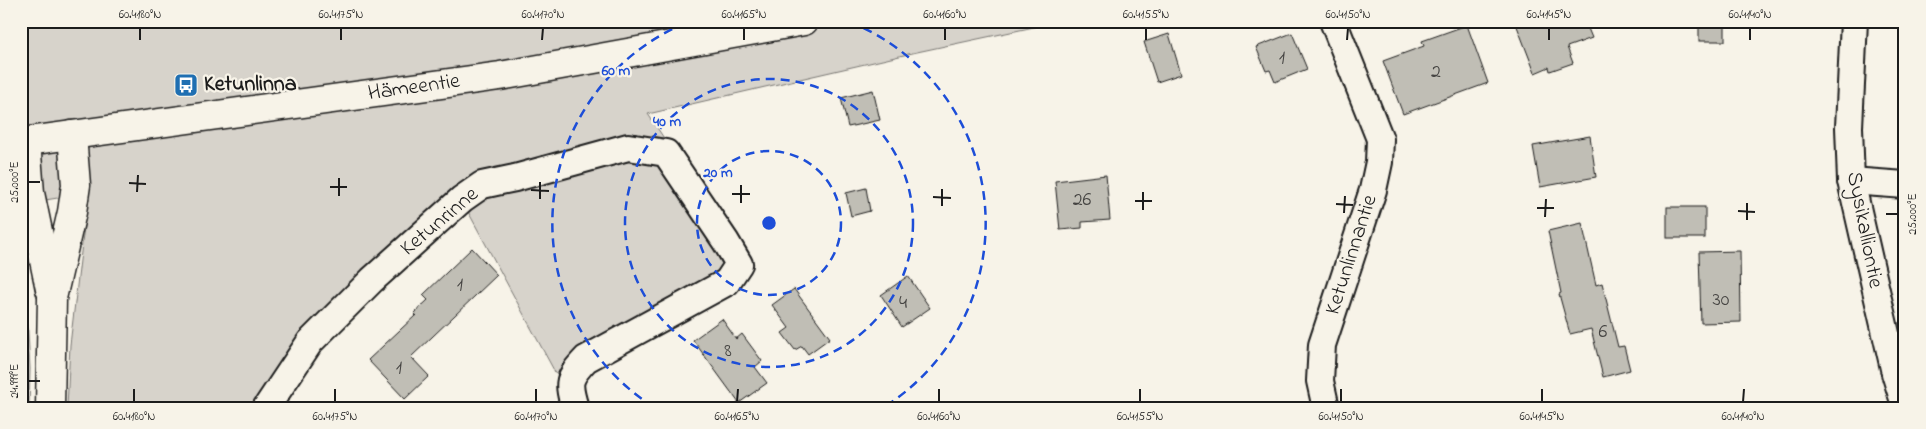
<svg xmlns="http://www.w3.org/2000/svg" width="1926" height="429" viewBox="0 0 1926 429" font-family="'Indie Flower',sans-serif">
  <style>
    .green { fill: #d7d3cb; stroke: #7a7874 }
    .building { fill: #c0beb5; stroke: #1c1c1c }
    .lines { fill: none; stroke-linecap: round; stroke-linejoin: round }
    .street-casing { stroke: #1c1c1c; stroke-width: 30 }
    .secondary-casing { stroke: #1c1c1c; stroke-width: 31 }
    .primary-casing { stroke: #1c1c1c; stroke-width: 31 }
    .street { stroke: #f7f3e8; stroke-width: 26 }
    .secondary { stroke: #f7f3e8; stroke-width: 28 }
    .primary { stroke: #f7f3e8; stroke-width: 28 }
    .ticks { fill: none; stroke: #1c1c1c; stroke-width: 2 }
    .ring { fill: none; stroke: #1d4ed8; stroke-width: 2.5; stroke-dasharray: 9 6 }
    .labels { text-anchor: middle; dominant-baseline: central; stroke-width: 4.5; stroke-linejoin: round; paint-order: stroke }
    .number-label { font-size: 20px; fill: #454442 }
    .poi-label { font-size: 22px; font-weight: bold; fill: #1c1c1c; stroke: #f7f3e8; text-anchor: start }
    .street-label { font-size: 22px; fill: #1c1c1c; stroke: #f7f3e8 }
    .centre { fill: #1d4ed8; stroke: #f7f3e8; stroke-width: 2.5 }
    .ring-label { font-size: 15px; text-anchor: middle; font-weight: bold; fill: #1d4ed8; stroke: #f7f3e8; stroke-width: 4.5; stroke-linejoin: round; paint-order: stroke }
    .neatline { fill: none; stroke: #1c1c1c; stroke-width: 2 }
    .ticks-label { font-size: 12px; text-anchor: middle; fill: #1c1c1c }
  </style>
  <rect width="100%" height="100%" fill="#f7f3e8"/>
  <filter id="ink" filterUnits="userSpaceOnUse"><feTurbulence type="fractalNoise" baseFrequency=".02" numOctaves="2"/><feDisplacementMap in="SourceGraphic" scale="10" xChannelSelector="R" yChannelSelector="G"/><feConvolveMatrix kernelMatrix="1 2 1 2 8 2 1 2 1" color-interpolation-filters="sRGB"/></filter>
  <g filter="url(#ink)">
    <g class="green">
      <path d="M 21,21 L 1062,21 L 917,52 L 648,114 L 751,270 L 556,374 L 465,206 L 331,328 L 272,408 L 67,408 L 70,345 L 88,193 L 21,204 Z"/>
      <path d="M 21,230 L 23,238 L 30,369 L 29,408 L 21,408 Z"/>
    </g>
    <g class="building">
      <path d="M 1515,21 L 1585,21 L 1592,38 L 1567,47 L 1573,63 L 1550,71 L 1549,67 L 1535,73 Z"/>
      <rect x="1699" y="21" width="26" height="20"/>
      <path d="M 1467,25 L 1488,83 L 1403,114 L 1383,61 L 1424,46 L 1422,41 Z"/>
      <path d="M 1292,33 L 1307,69 L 1275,82 L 1270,70 L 1266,71 L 1256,47 Z"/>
      <path d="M 1169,34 L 1181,74 L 1157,82 L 1144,42 Z"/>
      <path d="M 873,90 L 880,120 L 848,127 L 841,98 Z"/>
      <path d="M 1590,136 L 1596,177 L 1540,187 L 1533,146 Z"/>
      <path d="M 1106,175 L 1110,220 L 1082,222 L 1082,228 L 1060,230 L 1055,181 Z"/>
      <path d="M 866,188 L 870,211 L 851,216 L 846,193 Z"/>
      <rect x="1667" y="207" width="38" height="31"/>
      <path d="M 1582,223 L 1596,285 L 1602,283 L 1618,347 L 1624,346 L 1630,370 L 1603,377 L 1591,329 L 1570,334 L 1559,294 L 1561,293 L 1548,231 Z"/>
      <path d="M 472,248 L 497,275 L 411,357 L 429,376 L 405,399 L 368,360 L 416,315 L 414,313 L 428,300 L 423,295 Z"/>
      <path d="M 1740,251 L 1741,322 L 1701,323 L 1699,252 Z"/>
      <path d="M 908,276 L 930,308 L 902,327 L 881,295 Z"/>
      <path d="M 794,289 L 830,338 L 808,354 L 802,346 L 795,350 L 782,333 L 789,328 L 772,305 Z"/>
      <path d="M 722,319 L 736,339 L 742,334 L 762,361 L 755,367 L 767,383 L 739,403 L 693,340 Z"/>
    </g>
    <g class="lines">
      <g class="street-casing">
        <g id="street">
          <path d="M 1854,21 L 1849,127 L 1851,181 L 1895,373 L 1905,405"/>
          <path d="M 1851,181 L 1905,185"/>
          <path d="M 266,408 L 310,342 L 372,280 L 462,199 L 482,185 L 515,178 L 628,147 L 666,153 L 726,242 L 739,264 L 727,282 L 586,359 C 568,378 567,382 575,408"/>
          <path d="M 1326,408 L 1320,381 L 1322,345 L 1373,190 L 1379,162 L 1380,139 L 1333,21"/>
        </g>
      </g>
      <g class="secondary-casing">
        <g id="secondary">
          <path d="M 26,141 L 30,193 L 50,289"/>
          <path d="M 50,408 L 52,298 L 72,212 L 76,185 L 72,135"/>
        </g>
      </g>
      <g class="primary-casing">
        <path id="primary" d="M 21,142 L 500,76 L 804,21"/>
      </g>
      <use href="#street" class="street"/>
      <use href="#secondary" class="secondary"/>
      <use href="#primary" class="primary"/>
    </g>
  </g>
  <path class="ticks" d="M 140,40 L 140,28M 341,40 L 341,28M 542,40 L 543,28M 744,40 L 744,28M 945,40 L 945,28M 1146,40 L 1146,28M 1347,40 L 1348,28M 1549,40 L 1549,28M 1750,40 L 1750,28M 28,182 L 40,182M 129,183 L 146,184M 330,187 L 347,187M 531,190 L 549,191M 137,192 L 138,175M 732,194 L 750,194M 339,196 L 339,178M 933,197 L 951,198M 540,199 L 540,182M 1135,201 L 1152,201M 741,203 L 741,185M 1336,204 L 1353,205M 942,206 L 942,189M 1537,208 L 1554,208M 1143,210 L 1143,192M 1738,211 L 1755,212M 1344,213 L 1345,196M 1886,214 L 1898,214M 1545,217 L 1546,199M 1747,220 L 1747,203M 28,381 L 40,381M 134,402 L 134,389M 335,402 L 335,389M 536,402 L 536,389M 737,402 L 738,389M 939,402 L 939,389M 1140,402 L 1140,389M 1341,402 L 1341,389M 1542,402 L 1542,389M 1743,402 L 1744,389"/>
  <g class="ring">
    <circle cx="769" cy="223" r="72"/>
    <circle cx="769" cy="223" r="144"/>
    <path d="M654 407A217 217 0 0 1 688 22M850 22A217 217 0 0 1 884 407"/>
  </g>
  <defs>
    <g id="bus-square" transform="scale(1.25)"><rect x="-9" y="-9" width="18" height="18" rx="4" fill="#1f6fb2" stroke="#f7f3e8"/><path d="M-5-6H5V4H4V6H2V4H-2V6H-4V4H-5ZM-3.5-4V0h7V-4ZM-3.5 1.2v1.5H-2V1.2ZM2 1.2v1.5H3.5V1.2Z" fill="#fff"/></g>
  </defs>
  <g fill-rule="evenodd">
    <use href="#bus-square" x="186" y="85"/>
  </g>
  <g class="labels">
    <g class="number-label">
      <text x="1282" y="58">1</text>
      <text x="1436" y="72">2</text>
      <text x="1082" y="200">26</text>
      <text x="460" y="285">1</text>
      <text x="1721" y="300">30</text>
      <text x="903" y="303">4</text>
      <text x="1603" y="332">6</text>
      <text x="728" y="351">8</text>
      <text x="399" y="368">1</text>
    </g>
    <g class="poi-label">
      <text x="204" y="85">Ketunlinna</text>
    </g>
    <g class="street-label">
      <text transform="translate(414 88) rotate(-8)">Hämeentie</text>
      <text transform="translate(440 222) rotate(-40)">Ketunrinne</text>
      <text transform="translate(1864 230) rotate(79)">Sysikalliontie</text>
      <text transform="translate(1352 255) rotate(-72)">Ketunlinnantie</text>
    </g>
  </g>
  <circle cx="769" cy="223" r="8" class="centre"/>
  <g class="ring-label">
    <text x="616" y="75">60 m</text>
    <text x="667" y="126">40 m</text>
    <text x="718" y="177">20 m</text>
  </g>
  <rect width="1926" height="429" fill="none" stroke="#f7f3e8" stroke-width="55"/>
  <rect x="28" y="28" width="1870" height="374" class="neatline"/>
  <g class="ticks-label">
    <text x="140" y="18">60.4180°N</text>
    <text x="341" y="18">60.4175°N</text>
    <text x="543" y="18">60.4170°N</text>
    <text x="744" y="18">60.4165°N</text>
    <text x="945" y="18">60.4160°N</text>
    <text x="1146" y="18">60.4155°N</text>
    <text x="1348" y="18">60.4150°N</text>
    <text x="1549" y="18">60.4145°N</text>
    <text x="1750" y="18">60.4140°N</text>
    <text transform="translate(14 182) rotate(-90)" y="4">25.000°E</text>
    <text transform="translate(1912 214) rotate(-90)" y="4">25.000°E</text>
    <text transform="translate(14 381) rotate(-90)" y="4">24.999°E</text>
    <text x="134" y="420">60.4180°N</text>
    <text x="335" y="420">60.4175°N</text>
    <text x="536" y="420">60.4170°N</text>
    <text x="737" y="420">60.4165°N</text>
    <text x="939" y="420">60.4160°N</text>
    <text x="1140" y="420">60.4155°N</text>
    <text x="1341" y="420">60.4150°N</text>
    <text x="1542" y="420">60.4145°N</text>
    <text x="1743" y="420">60.4140°N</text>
  </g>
</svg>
